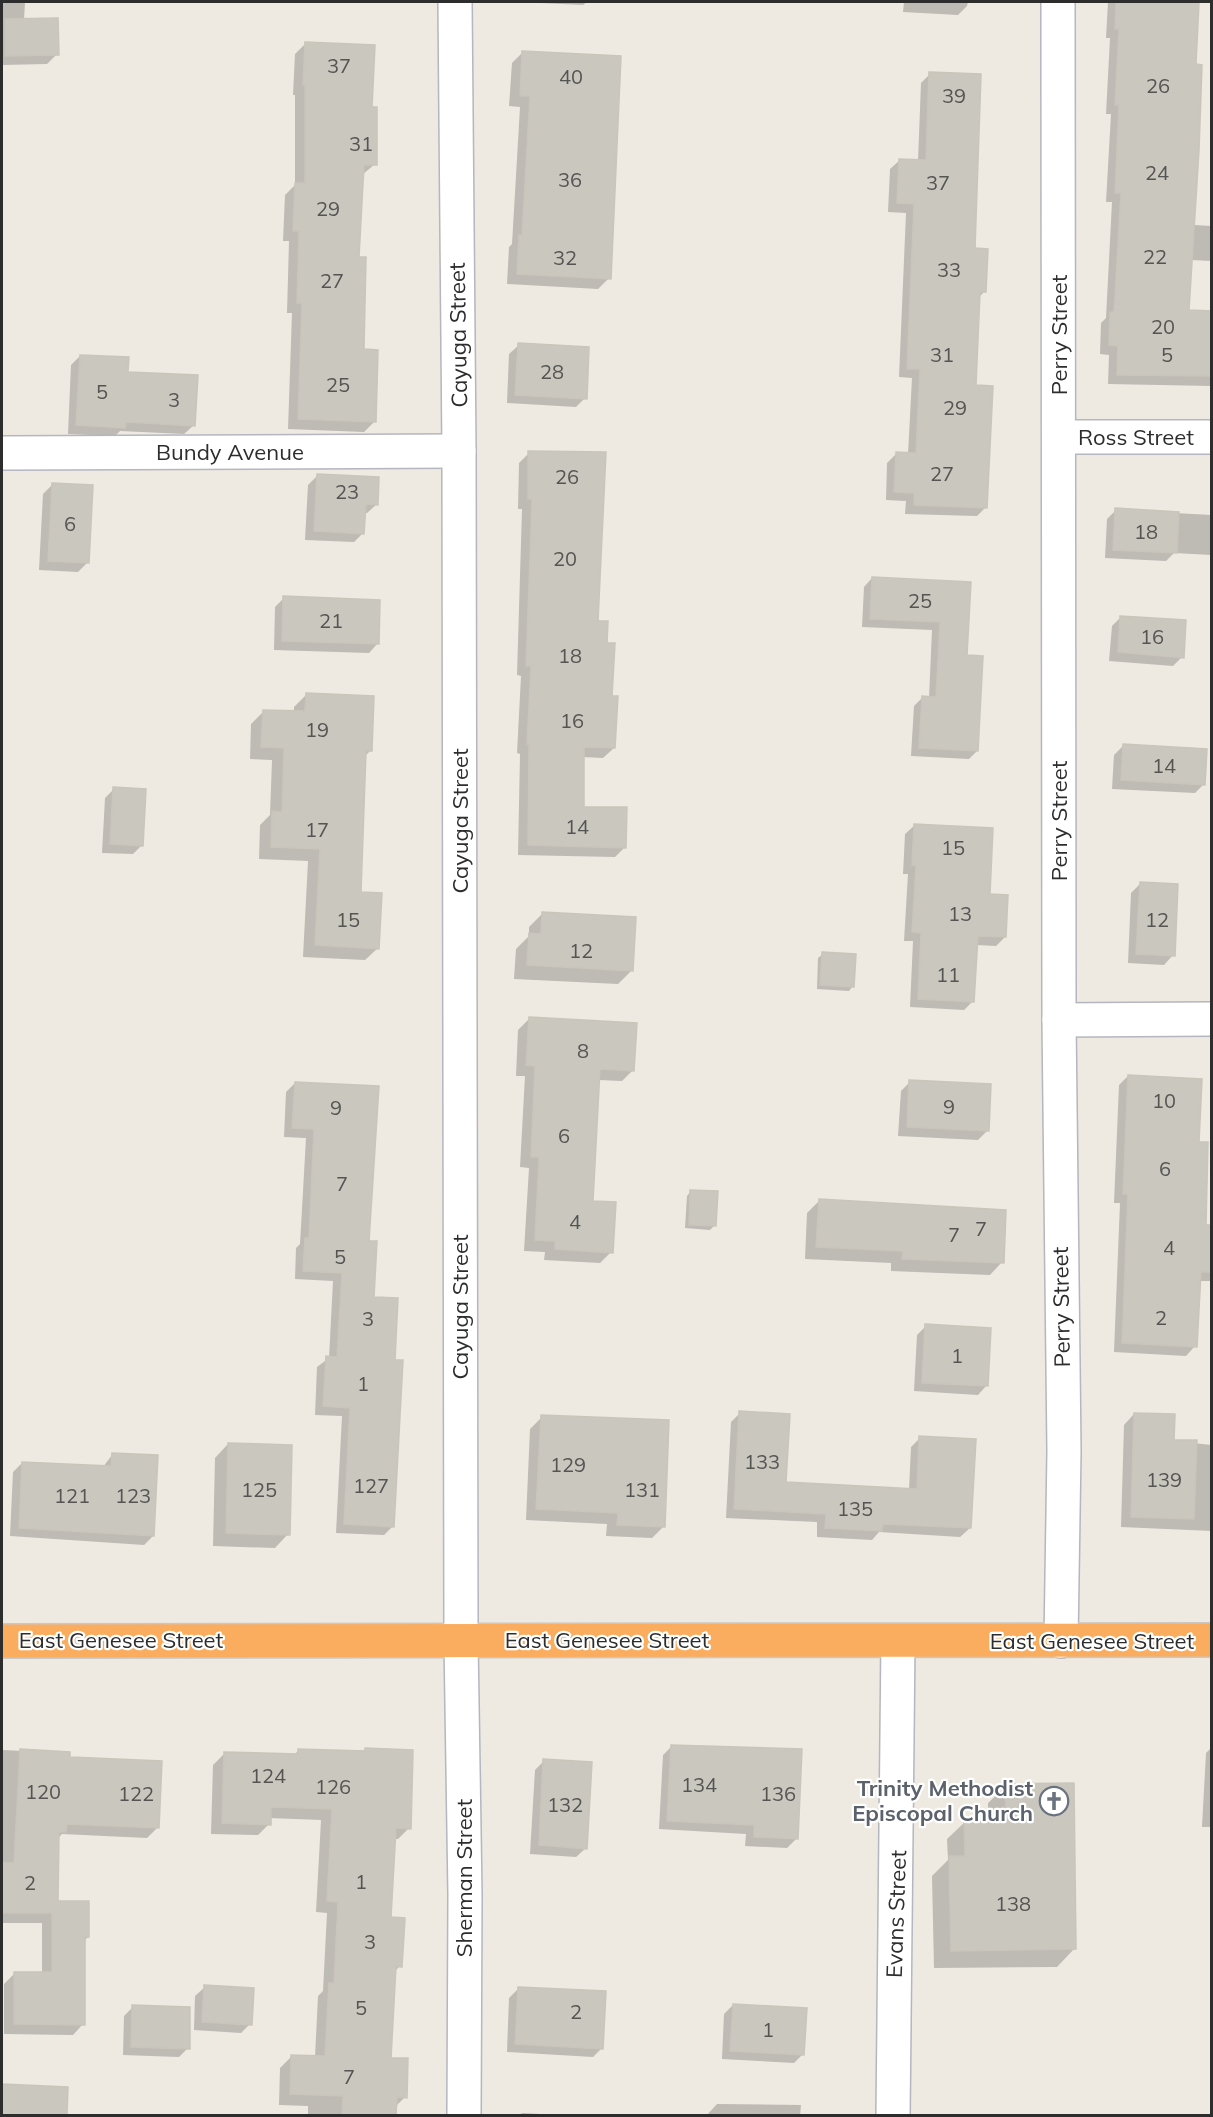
<svg xmlns="http://www.w3.org/2000/svg" width="1213" height="2117" viewBox="0 0 1213 2117" font-family="Mulish,sans-serif">
  <style>
    .shadow { fill: #0003 }
    .building { fill: #cac7bf; stroke: #cac5ba; stroke-width: 1.5 }
    .lines { fill: none; stroke-linecap: round; stroke-linejoin: round }
    .street-casing { stroke: #b4b6c0; stroke-width: 36 }
    .highway-casing { stroke: #c8c8c8; stroke-width: 36 }
    .street { stroke: #fff; stroke-width: 33 }
    .highway { stroke: #fbad5f; stroke-width: 33 }
    .labels { text-anchor: middle; dominant-baseline: central; stroke-width: 4.5; stroke-linejoin: round; paint-order: stroke }
    .number-label { font-size: 20px; fill: #545452 }
    .street-label { font-size: 22px; fill: #2d2d2d; stroke: #fff }
    .worship-label { font-size: 22px; font-weight: bold; fill: #5b616d; stroke: #fff; text-anchor: end }
  </style>
  <rect width="100%" height="100%" fill="#eee9e1"/>
  <g class="shadow">
    <path d="M 2,2 L 25,2 L 24,20 L 57,54 L 47,64 L 2,65 Z"/>
    <path d="M 518,2 L 587,2 L 583,5 Z"/>
    <path d="M 904,2 L 968,2 L 967,6 L 958,15 L 903,12 Z"/>
    <path d="M 1108,2 L 1198,2 L 1194,66 L 1194,225 L 1212,226 L 1212,261 L 1191,260 L 1188,312 L 1212,313 L 1212,386 L 1108,384 L 1109,355 L 1100,354 L 1101,323 L 1106,318 L 1112,202 L 1106,202 L 1111,114 L 1106,114 L 1110,38 L 1106,38 Z"/>
    <path d="M 306,43 L 371,108 L 375,164 L 362,175 L 358,259 L 362,350 L 375,421 L 364,432 L 288,429 L 292,313 L 287,313 L 289,241 L 283,241 L 285,195 L 295,185 L 295,95 L 293,95 L 295,54 Z"/>
    <path d="M 523,52 L 609,278 L 598,289 L 507,284 L 509,247 L 512,244 L 520,107 L 509,106 L 512,63 Z"/>
    <path d="M 930,74 L 984,292 L 978,298 L 974,387 L 986,507 L 977,516 L 905,514 L 906,501 L 886,500 L 887,463 L 896,454 L 908,454 L 912,378 L 899,377 L 906,213 L 888,212 L 890,169 L 900,160 L 918,161 L 921,83 Z"/>
    <path d="M 519,345 L 585,398 L 576,407 L 507,403 L 509,354 Z"/>
    <path d="M 80,356 L 127,373 L 194,425 L 184,434 L 120,431 L 115,436 L 68,434 L 71,365 Z"/>
    <path d="M 529,453 L 606,645 L 614,748 L 603,758 L 583,757 L 582,808 L 625,847 L 615,857 L 518,855 L 520,754 L 517,753 L 521,676 L 517,675 L 522,509 L 518,509 L 519,463 Z"/>
    <path d="M 317,476 L 377,504 L 367,513 L 364,513 L 363,533 L 354,542 L 305,540 L 308,485 Z"/>
    <path d="M 52,485 L 87,563 L 78,572 L 39,570 L 43,494 Z"/>
    <path d="M 1116,510 L 1212,515 L 1212,555 L 1174,553 L 1166,561 L 1105,558 L 1107,519 Z"/>
    <path d="M 872,578 L 969,583 L 965,656 L 977,751 L 969,759 L 911,756 L 914,706 L 922,698 L 929,698 L 932,630 L 862,627 L 864,587 Z"/>
    <path d="M 284,598 L 378,643 L 369,653 L 274,650 L 275,607 Z"/>
    <path d="M 1121,617 L 1182,657 L 1173,666 L 1109,661 L 1112,626 Z"/>
    <path d="M 307,694 L 370,751 L 365,756 L 359,893 L 378,948 L 365,960 L 303,957 L 308,861 L 259,859 L 260,825 L 270,815 L 272,760 L 250,759 L 251,724 L 264,711 L 294,712 L 294,707 Z"/>
    <path d="M 1123,746 L 1204,784 L 1195,793 L 1112,789 L 1114,755 Z"/>
    <path d="M 114,789 L 142,845 L 133,854 L 102,853 L 105,798 Z"/>
    <path d="M 915,825 L 988,895 L 1005,937 L 996,946 L 976,945 L 973,1001 L 964,1010 L 910,1007 L 913,941 L 904,941 L 908,874 L 903,874 L 905,834 Z"/>
    <path d="M 1140,884 L 1173,955 L 1164,965 L 1128,963 L 1131,893 Z"/>
    <path d="M 543,913 L 632,970 L 618,984 L 514,979 L 516,949 L 529,936 L 529,927 Z"/>
    <path d="M 823,954 L 853,986 L 849,991 L 817,989 L 818,958 Z"/>
    <path d="M 529,1019 L 633,1070 L 622,1081 L 598,1080 L 592,1202 L 611,1252 L 600,1263 L 544,1260 L 545,1252 L 524,1251 L 529,1168 L 520,1167 L 525,1076 L 516,1076 L 518,1030 Z"/>
    <path d="M 1128,1076 L 1197,1144 L 1205,1226 L 1212,1227 L 1212,1281 L 1199,1281 L 1195,1346 L 1186,1356 L 1114,1352 L 1120,1203 L 1114,1203 L 1119,1085 Z"/>
    <path d="M 910,1082 L 987,1131 L 978,1140 L 898,1136 L 901,1091 Z"/>
    <path d="M 295,1083 L 368,1242 L 372,1298 L 393,1361 L 393,1526 L 384,1535 L 336,1533 L 342,1416 L 315,1415 L 317,1367 L 329,1358 L 333,1281 L 295,1279 L 296,1248 L 300,1244 L 306,1138 L 284,1137 L 286,1092 Z"/>
    <path d="M 691,1191 L 715,1225 L 710,1230 L 685,1228 L 687,1196 Z"/>
    <path d="M 819,1201 L 1002,1262 L 990,1275 L 891,1271 L 891,1263 L 805,1259 L 807,1213 Z"/>
    <path d="M 926,1326 L 987,1385 L 978,1395 L 914,1391 L 917,1335 Z"/>
    <path d="M 740,1413 L 785,1484 L 909,1490 L 911,1447 L 920,1438 L 970,1528 L 960,1537 L 879,1532 L 872,1540 L 817,1537 L 817,1522 L 726,1518 L 731,1422 Z"/>
    <path d="M 1134,1414 L 1173,1441 L 1212,1445 L 1212,1531 L 1121,1527 L 1124,1425 Z"/>
    <path d="M 542,1417 L 663,1527 L 652,1538 L 606,1536 L 607,1524 L 526,1520 L 530,1429 Z"/>
    <path d="M 228,1444 L 288,1534 L 275,1548 L 213,1546 L 215,1458 Z"/>
    <path d="M 112,1455 L 153,1536 L 144,1545 L 10,1536 L 13,1472 L 22,1463 L 103,1467 Z"/>
    <path d="M 672,1746 L 796,1839 L 787,1848 L 745,1846 L 746,1834 L 659,1829 L 663,1755 Z"/>
    <path d="M 1212,1747 L 1212,1827 L 1202,1827 L 1206,1753 Z"/>
    <path d="M 2,1750 L 69,1753 L 68,1759 L 158,1827 L 147,1838 L 62,1834 L 57,1839 L 56,1903 L 88,1937 L 84,1941 L 83,2024 L 73,2035 L 4,2034 L 4,1984 L 15,1973 L 42,1973 L 42,1923 L 2,1923 Z"/>
    <path d="M 299,1750 L 411,1751 L 409,1828 L 398,1839 L 394,1839 L 390,1919 L 400,1966 L 394,1972 L 390,2059 L 405,2097 L 395,2107 L 395,2116 L 308,2116 L 308,2106 L 279,2105 L 280,2068 L 292,2056 L 315,2057 L 318,1996 L 323,1991 L 327,1913 L 316,1912 L 321,1820 L 269,1818 L 269,1824 L 258,1835 L 211,1834 L 213,1765 L 224,1754 L 293,1756 Z"/>
    <path d="M 544,1761 L 586,1848 L 576,1857 L 530,1854 L 535,1770 Z"/>
    <path d="M 1006,1786 L 1074,1949 L 1057,1967 L 934,1968 L 932,1876 L 948,1860 L 947,1839 L 965,1822 L 988,1821 L 988,1803 Z"/>
    <path d="M 205,1987 L 250,2024 L 241,2033 L 194,2030 L 195,1996 Z"/>
    <path d="M 519,1988 L 602,2048 L 593,2057 L 507,2052 L 509,1998 Z"/>
    <path d="M 733,2005 L 803,2054 L 794,2063 L 722,2059 L 724,2014 Z"/>
    <path d="M 133,2007 L 188,2048 L 179,2057 L 123,2055 L 124,2016 Z"/>
    <path d="M 2,2085 L 66,2088 L 65,2116 L 2,2116 Z"/>
    <path d="M 717,2104 L 801,2105 L 800,2116 L 706,2116 Z"/>
    <path d="M 522,2113 L 578,2116 L 519,2116 Z"/>
  </g>
  <g class="building">
    <path d="M 1116,2 L 1199,2 L 1196,64 L 1202,65 L 1199,150 L 1189,310 L 1212,311 L 1212,376 L 1117,375 L 1118,346 L 1109,345 L 1110,312 L 1114,312 L 1121,193 L 1115,193 L 1119,105 L 1115,105 L 1119,29 L 1115,29 Z"/>
    <path d="M 58,18 L 59,55 L 5,56 L 5,19 Z"/>
    <path d="M 305,42 L 375,45 L 372,107 L 377,107 L 377,165 L 364,165 L 359,257 L 366,257 L 364,349 L 378,350 L 376,422 L 298,419 L 302,303 L 297,303 L 299,231 L 293,231 L 295,183 L 305,183 L 305,85 L 303,85 Z"/>
    <path d="M 522,51 L 621,56 L 611,279 L 517,274 L 519,235 L 522,235 L 530,96 L 520,96 Z"/>
    <path d="M 929,72 L 981,74 L 975,248 L 988,249 L 986,292 L 980,292 L 976,385 L 993,386 L 987,508 L 914,505 L 914,493 L 894,492 L 896,452 L 916,453 L 920,369 L 907,369 L 914,204 L 897,203 L 899,159 L 926,160 Z"/>
    <path d="M 518,343 L 589,347 L 587,399 L 515,395 Z"/>
    <path d="M 80,355 L 129,357 L 128,372 L 198,375 L 195,426 L 126,422 L 125,428 L 76,425 Z"/>
    <path d="M 528,451 L 606,452 L 598,621 L 608,621 L 607,643 L 615,643 L 612,696 L 618,696 L 615,748 L 584,747 L 584,807 L 627,807 L 626,848 L 528,845 L 529,744 L 527,744 L 531,666 L 526,666 L 532,499 L 528,499 Z"/>
    <path d="M 317,474 L 379,477 L 378,505 L 366,504 L 364,534 L 314,531 Z"/>
    <path d="M 52,483 L 93,485 L 89,563 L 48,561 Z"/>
    <path d="M 1115,508 L 1179,512 L 1177,553 L 1113,550 Z"/>
    <path d="M 872,577 L 971,582 L 967,655 L 983,656 L 978,751 L 919,748 L 922,696 L 936,697 L 940,622 L 870,619 Z"/>
    <path d="M 283,596 L 380,600 L 379,644 L 282,641 Z"/>
    <path d="M 1120,616 L 1186,620 L 1184,658 L 1118,652 Z"/>
    <path d="M 306,693 L 374,696 L 372,751 L 366,751 L 361,892 L 382,893 L 379,949 L 315,945 L 320,849 L 271,847 L 272,811 L 282,812 L 284,748 L 261,747 L 263,710 L 305,711 Z"/>
    <path d="M 1123,744 L 1207,749 L 1205,785 L 1121,780 Z"/>
    <path d="M 113,787 L 146,789 L 143,846 L 110,844 Z"/>
    <path d="M 914,824 L 993,828 L 990,894 L 1008,895 L 1006,937 L 978,936 L 974,1002 L 918,999 L 921,933 L 912,932 L 916,866 L 912,865 Z"/>
    <path d="M 1140,882 L 1178,884 L 1175,956 L 1136,954 Z"/>
    <path d="M 542,912 L 636,917 L 633,971 L 527,965 L 529,933 L 541,934 Z"/>
    <path d="M 822,952 L 856,954 L 854,987 L 820,985 Z"/>
    <path d="M 529,1017 L 637,1023 L 634,1071 L 600,1069 L 593,1201 L 616,1202 L 613,1253 L 555,1249 L 555,1241 L 535,1240 L 539,1157 L 531,1157 L 535,1066 L 526,1065 Z"/>
    <path d="M 1128,1075 L 1202,1079 L 1199,1142 L 1208,1142 L 1206,1225 L 1212,1225 L 1212,1272 L 1201,1272 L 1197,1347 L 1122,1343 L 1128,1194 L 1123,1194 Z"/>
    <path d="M 909,1080 L 991,1084 L 989,1131 L 907,1127 Z"/>
    <path d="M 295,1082 L 379,1086 L 369,1241 L 377,1241 L 374,1297 L 398,1298 L 395,1360 L 403,1360 L 394,1527 L 344,1524 L 350,1408 L 323,1406 L 326,1356 L 337,1357 L 342,1273 L 303,1271 L 305,1238 L 309,1238 L 314,1129 L 292,1128 Z"/>
    <path d="M 690,1190 L 718,1191 L 716,1226 L 689,1225 Z"/>
    <path d="M 819,1199 L 1006,1210 L 1004,1263 L 902,1259 L 903,1251 L 816,1247 Z"/>
    <path d="M 925,1324 L 991,1328 L 988,1386 L 922,1383 Z"/>
    <path d="M 739,1411 L 790,1414 L 786,1482 L 917,1489 L 919,1436 L 976,1439 L 971,1528 L 883,1524 L 882,1531 L 825,1528 L 826,1514 L 734,1509 Z"/>
    <path d="M 1134,1413 L 1175,1414 L 1174,1440 L 1197,1440 L 1194,1519 L 1131,1517 Z"/>
    <path d="M 541,1415 L 669,1420 L 665,1527 L 617,1525 L 618,1513 L 536,1509 Z"/>
    <path d="M 228,1443 L 292,1445 L 290,1535 L 226,1533 Z"/>
    <path d="M 112,1453 L 158,1455 L 154,1536 L 19,1528 L 22,1462 L 111,1466 Z"/>
    <path d="M 671,1745 L 802,1749 L 798,1839 L 754,1837 L 754,1825 L 667,1821 Z"/>
    <path d="M 365,1748 L 413,1750 L 411,1829 L 396,1828 L 391,1917 L 405,1918 L 402,1967 L 396,1966 L 391,2058 L 408,2058 L 407,2098 L 397,2097 L 396,2115 L 342,2115 L 343,2096 L 290,2094 L 291,2055 L 325,2056 L 329,1983 L 334,1983 L 338,1902 L 327,1901 L 332,1809 L 271,1807 L 271,1825 L 222,1823 L 224,1752 L 298,1754 L 298,1749 L 365,1751 Z"/>
    <path d="M 20,1749 L 70,1752 L 70,1757 L 162,1761 L 159,1828 L 67,1824 L 66,1832 L 59,1832 L 58,1901 L 89,1901 L 89,1937 L 85,1937 L 85,2025 L 14,2024 L 14,1972 L 52,1972 L 52,1913 L 2,1913 L 2,1862 L 14,1863 Z"/>
    <path d="M 543,1759 L 592,1762 L 587,1849 L 539,1845 Z"/>
    <path d="M 1074,1783 L 1076,1949 L 951,1951 L 949,1856 L 965,1856 L 964,1820 L 1006,1819 L 1005,1784 Z"/>
    <path d="M 204,1985 L 254,1988 L 252,2025 L 202,2022 Z"/>
    <path d="M 518,1987 L 606,1991 L 603,2049 L 515,2044 Z"/>
    <path d="M 733,2004 L 807,2008 L 804,2055 L 730,2051 Z"/>
    <path d="M 132,2005 L 190,2007 L 190,2049 L 131,2047 Z"/>
    <path d="M 2,2084 L 68,2087 L 67,2115 L 2,2115 Z"/>
  </g>
  <g class="lines">
    <g class="street-casing">
      <g id="street">
        <path d="M 455,2 L 459,451 L 461,1640 L 465,1895 L 464,2116"/>
        <path d="M 1058,2 L 1059,1020 L 1064,1451 L 1061,1641"/>
        <path d="M 1060,437 L 1212,437"/>
        <path d="M 2,453 L 459,451"/>
        <path d="M 1059,1020 L 1212,1019"/>
        <path d="M 893,2116 L 898,1641"/>
      </g>
    </g>
    <g class="highway-casing">
      <path id="highway" d="M 2,1641 L 1212,1640"/>
    </g>
    <use href="#street" class="street"/>
    <use href="#highway" class="highway"/>
  </g>
  <defs>
    <g id="church-ring" transform="scale(1.5)"><circle r="9.5" fill="#fff" stroke="#6b7280" stroke-width="1.5"/><path d="M-1.2-6h2.4v3.5h3.3v2.4h-3.3V6h-2.4V-.1h-3.3v-2.4h3.3Z" fill="#6b7280"/></g>
  </defs>
  <g fill-rule="evenodd">
    <use href="#church-ring" x="1054" y="1801"/>
  </g>
  <g class="labels">
    <g class="number-label">
      <text x="339" y="65">37</text>
      <text x="571" y="76">40</text>
      <text x="1158" y="85">26</text>
      <text x="954" y="95">39</text>
      <text x="361" y="143">31</text>
      <text x="1157" y="172">24</text>
      <text x="570" y="179">36</text>
      <text x="938" y="182">37</text>
      <text x="328" y="208">29</text>
      <text x="1155" y="256">22</text>
      <text x="565" y="257">32</text>
      <text x="949" y="269">33</text>
      <text x="332" y="280">27</text>
      <text x="1163" y="326">20</text>
      <text x="942" y="354">31</text>
      <text x="1167" y="354">5</text>
      <text x="552" y="371">28</text>
      <text x="338" y="384">25</text>
      <text x="102" y="391">5</text>
      <text x="174" y="399">3</text>
      <text x="955" y="407">29</text>
      <text x="942" y="473">27</text>
      <text x="567" y="476">26</text>
      <text x="347" y="491">23</text>
      <text x="70" y="523">6</text>
      <text x="1146" y="531">18</text>
      <text x="565" y="558">20</text>
      <text x="920" y="600">25</text>
      <text x="331" y="620">21</text>
      <text x="1152" y="636">16</text>
      <text x="570" y="655">18</text>
      <text x="572" y="720">16</text>
      <text x="317" y="729">19</text>
      <text x="1164" y="765">14</text>
      <text x="577" y="826">14</text>
      <text x="317" y="829">17</text>
      <text x="953" y="847">15</text>
      <text x="960" y="913">13</text>
      <text x="348" y="919">15</text>
      <text x="1157" y="919">12</text>
      <text x="581" y="950">12</text>
      <text x="948" y="974">11</text>
      <text x="583" y="1050">8</text>
      <text x="1164" y="1100">10</text>
      <text x="949" y="1106">9</text>
      <text x="336" y="1107">9</text>
      <text x="564" y="1135">6</text>
      <text x="1165" y="1168">6</text>
      <text x="342" y="1183">7</text>
      <text x="575" y="1221">4</text>
      <text x="981" y="1228">7</text>
      <text x="954" y="1234">7</text>
      <text x="1169" y="1247">4</text>
      <text x="340" y="1256">5</text>
      <text x="1161" y="1317">2</text>
      <text x="368" y="1318">3</text>
      <text x="957" y="1355">1</text>
      <text x="363" y="1383">1</text>
      <text x="762" y="1461">133</text>
      <text x="568" y="1464">129</text>
      <text x="1164" y="1479">139</text>
      <text x="371" y="1485">127</text>
      <text x="259" y="1489">125</text>
      <text x="642" y="1489">131</text>
      <text x="72" y="1495">121</text>
      <text x="133" y="1495">123</text>
      <text x="855" y="1508">135</text>
      <text x="268" y="1775">124</text>
      <text x="699" y="1784">134</text>
      <text x="333" y="1786">126</text>
      <text x="43" y="1791">120</text>
      <text x="136" y="1793">122</text>
      <text x="778" y="1793">136</text>
      <text x="565" y="1804">132</text>
      <text x="361" y="1881">1</text>
      <text x="30" y="1882">2</text>
      <text x="1013" y="1903">138</text>
      <text x="370" y="1941">3</text>
      <text x="361" y="2007">5</text>
      <text x="576" y="2011">2</text>
      <text x="768" y="2029">1</text>
      <text x="349" y="2076">7</text>
    </g>
    <g class="street-label">
      <text transform="translate(458 335) rotate(-91)">Cayuga Street</text>
      <text transform="translate(1059 335) rotate(-90)">Perry Street</text>
      <text x="1136" y="437">Ross Street</text>
      <text x="230" y="452">Bundy Avenue</text>
      <text transform="translate(460 821) rotate(-90)">Cayuga Street</text>
      <text transform="translate(1059 821) rotate(-90)">Perry Street</text>
      <text transform="translate(460 1307) rotate(-90)">Cayuga Street</text>
      <text transform="translate(1061 1307) rotate(-91)">Perry Street</text>
      <text x="121" y="1640">East Genesee Street</text>
      <text x="607" y="1640">East Genesee Street</text>
      <text x="1092" y="1641">East Genesee Street</text>
      <text transform="translate(464 1878) rotate(-90)">Sherman Street</text>
      <text transform="translate(896 1914) rotate(-88)">Evans Street</text>
    </g>
    <g class="worship-label">
      <text x="1033" y="1788">Trinity Methodist<tspan x="1033" dy="25">Episcopal Church</tspan></text>
    </g>
  </g>
  <rect width="1213" height="2117" fill="none" stroke="#2d2d2d" stroke-width="6"/>
</svg>
